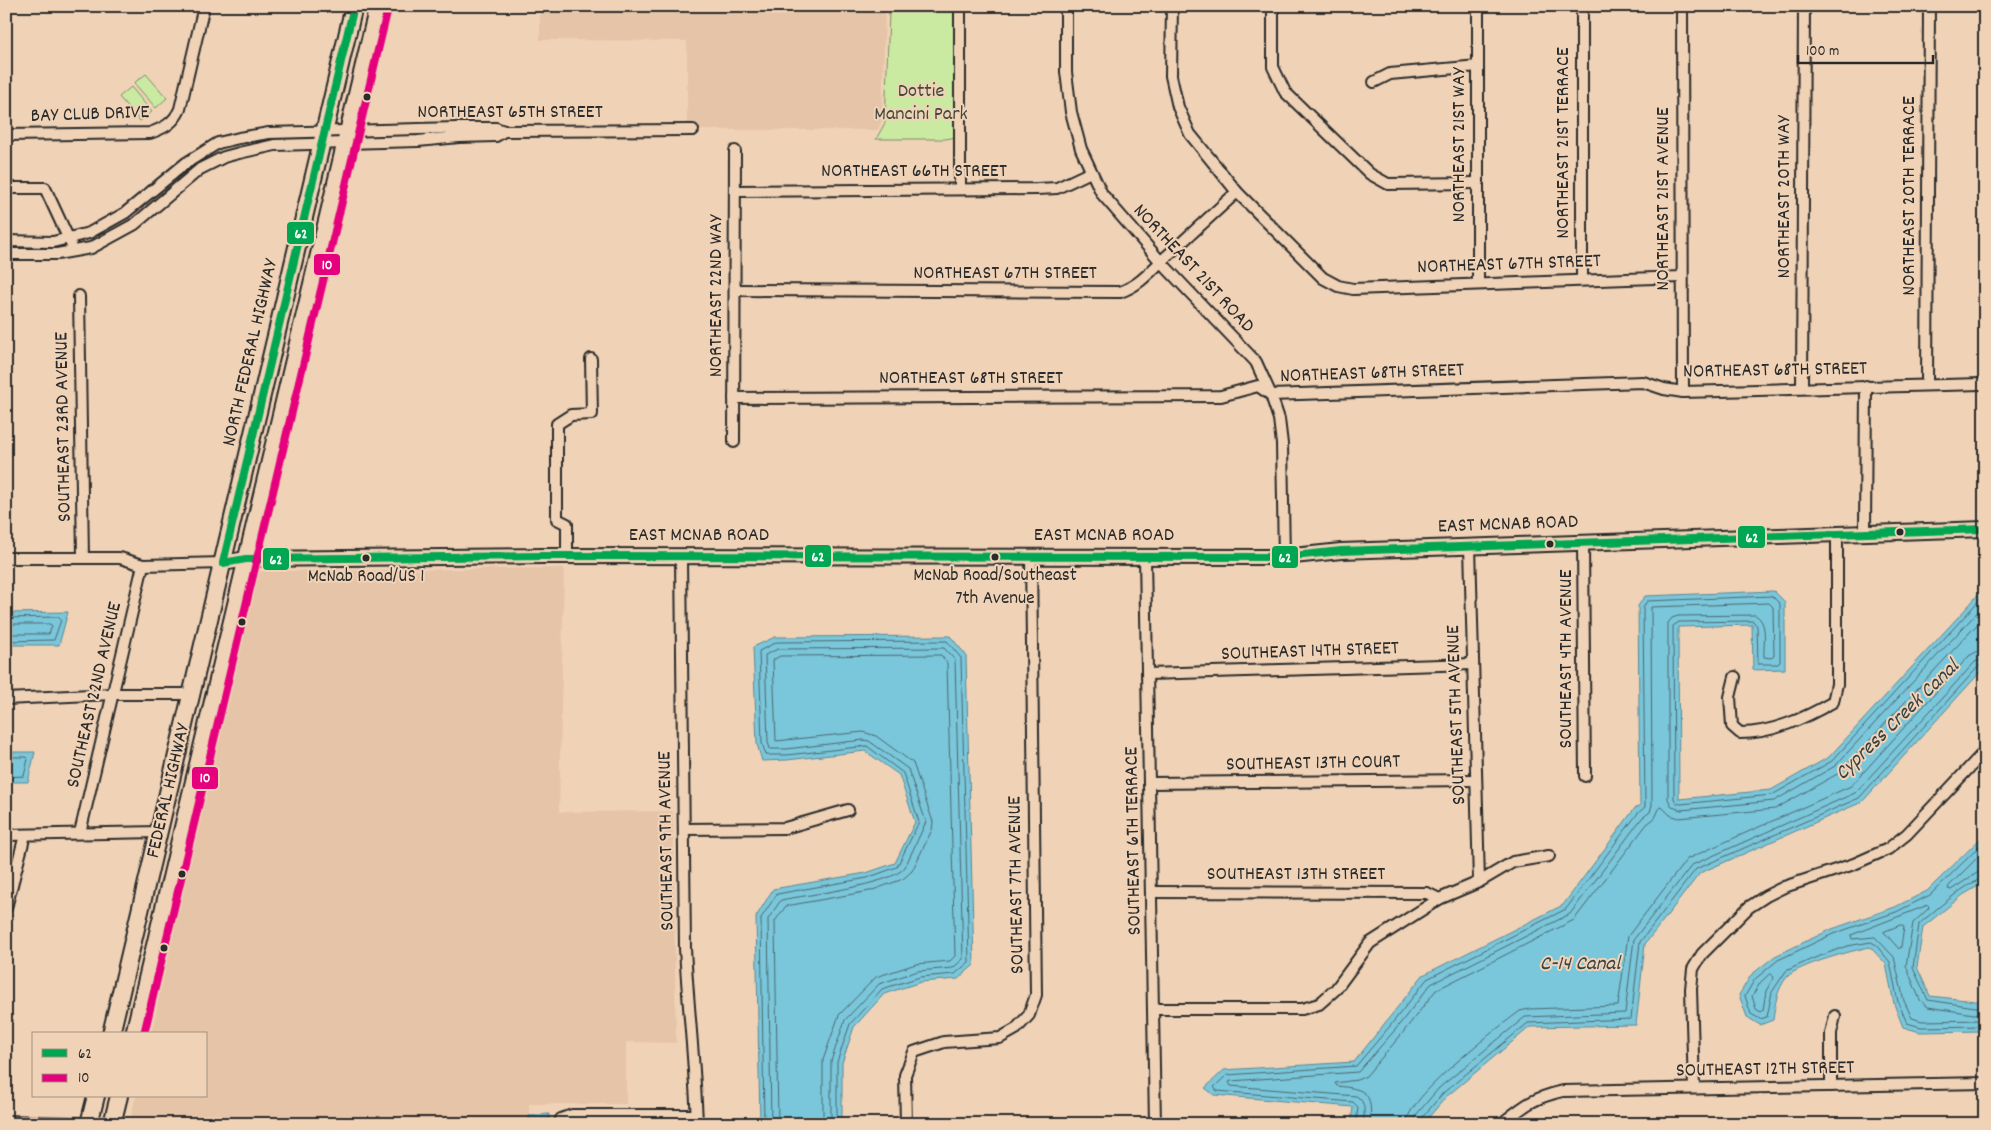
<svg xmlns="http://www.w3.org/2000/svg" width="1991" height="1130" viewBox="0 0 1991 1130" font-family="Dekko,sans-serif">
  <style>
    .built { fill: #e6c4a7 }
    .green { fill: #caeaa2; stroke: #7a8a66 }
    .water { fill: #7ac6da; stroke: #5a8894 }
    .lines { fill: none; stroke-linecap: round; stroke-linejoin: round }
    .shore { stroke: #4b6971; stroke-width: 1 }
    .street-casing { stroke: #2b2b2b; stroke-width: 14 }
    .secondary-casing { stroke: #2b2b2b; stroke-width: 18 }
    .primary-casing { stroke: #2b2b2b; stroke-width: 20 }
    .street { stroke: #f0d3b7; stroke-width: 10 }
    .secondary { stroke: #f0d3b7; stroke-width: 14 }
    .primary { stroke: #f0d3b7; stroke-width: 16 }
    .bus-1-casing { stroke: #f0d3b7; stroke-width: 11 }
    .bus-2-casing { stroke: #f0d3b7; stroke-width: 11 }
    .bus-1 { stroke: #00a651; stroke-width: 8 }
    .bus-2 { stroke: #e5007d; stroke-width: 8 }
    .bus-dot { fill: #2b2b2b; stroke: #f0d3b7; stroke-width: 2 }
    .labels { text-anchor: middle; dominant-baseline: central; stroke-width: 4; stroke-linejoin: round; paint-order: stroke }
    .bus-label { font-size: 19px; fill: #2b2b2b; stroke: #f0d3b7 }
    .park-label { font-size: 20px; fill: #43483d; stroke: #f0d3b7 }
    .street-label { font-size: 20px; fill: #2b2b2b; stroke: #f0d3b7 }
    .water-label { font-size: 21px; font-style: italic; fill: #374245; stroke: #f0d3b7 }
    .line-badge { stroke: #f0d3b7; stroke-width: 2 }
    .badge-label { font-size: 14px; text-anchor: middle; font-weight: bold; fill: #fff }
  </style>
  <rect width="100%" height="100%" fill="#f0d3b7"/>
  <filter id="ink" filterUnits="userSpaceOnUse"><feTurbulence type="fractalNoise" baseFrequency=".02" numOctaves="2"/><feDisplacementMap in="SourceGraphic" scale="10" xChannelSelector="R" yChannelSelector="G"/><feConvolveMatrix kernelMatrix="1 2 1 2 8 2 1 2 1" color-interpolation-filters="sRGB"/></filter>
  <g filter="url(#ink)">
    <g class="built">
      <path d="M 540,6 L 885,6 L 882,120 L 878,130 L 687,130 L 687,41 L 540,40 Z"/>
      <path d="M 564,568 L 559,812 L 673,811 L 676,1043 L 626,1042 L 626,1104 L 529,1104 L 529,1124 L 129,1124 L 136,1096 L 206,1096 L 206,1034 L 151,1034 L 202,797 L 256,571 Z"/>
    </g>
    <g class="green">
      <path d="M 950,6 L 956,13 L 956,137 L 945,139 L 876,139 L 885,123 L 889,13 L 895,7 Z"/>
      <path d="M 146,74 L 167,98 L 156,108 L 134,83 Z"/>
      <path d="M 131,87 L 152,112 L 140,121 L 119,97 Z"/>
    </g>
    <g class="water">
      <path d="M 1985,586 L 1985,667 L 1862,802 L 1700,873 L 1645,944 L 1636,1025 L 1530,1027 L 1446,1097 L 1423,1124 L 1351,1124 L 1353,1107 L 1214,1095 L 1205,1088 L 1224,1070 L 1354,1062 L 1423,975 L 1563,905 L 1635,808 L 1640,806 L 1638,606 L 1645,596 L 1774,591 L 1785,602 L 1785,669 L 1753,670 L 1752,625 L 1678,627 L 1679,799 L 1771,790 L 1829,757 L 1970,604 Z"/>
      <path d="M 68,612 L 59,645 L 6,645 L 6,613 Z"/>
      <path d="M 950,636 L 966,655 L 974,965 L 958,979 L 921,982 L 884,994 L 854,1027 L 842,1063 L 842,1124 L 760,1124 L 756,917 L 773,889 L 866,873 L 895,863 L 915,822 L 899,775 L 865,751 L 787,760 L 762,761 L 757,744 L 753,647 L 775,637 Z"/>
      <path d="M 6,752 L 35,752 L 28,782 L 6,782 Z"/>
      <path d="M 1985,834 L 1985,882 L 1963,895 L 1923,927 L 1917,967 L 1930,996 L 1985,1002 L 1985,1031 L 1920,1032 L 1903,1027 L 1894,1004 L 1886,964 L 1870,947 C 1854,950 1798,965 1787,977 C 1777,989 1775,1004 1773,1020 L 1760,1025 L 1747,1017 L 1739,995 L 1751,975 L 1775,956 L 1832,929 L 1895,907 L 1927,891 Z"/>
      <path d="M 549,1114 L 549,1124 L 529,1124 L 529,1115 Z"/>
    </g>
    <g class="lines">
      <g class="shore">
        <path d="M 6,618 L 58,617 L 61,620 L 54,640 L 6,641"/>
        <path d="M 6,624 L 50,624 L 52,626 L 49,634 L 6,634"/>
        <path d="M 6,757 L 26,757 L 28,759 L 24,776 L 6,777"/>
        <path d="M 1985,841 L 1930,895 L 1896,912 L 1833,934 L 1778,960 L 1755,979 L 1745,996 L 1751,1014 L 1760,1019 L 1767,1017 L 1772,992 L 1786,971 L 1812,959 L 1847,946 L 1871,942 L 1875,944 L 1890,962 L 1898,1002 L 1907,1023 L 1921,1027 L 1985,1026"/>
        <path d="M 1985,850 L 1949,886 L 1948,889 L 1951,890 L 1977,873 L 1985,871"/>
        <path d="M 1985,878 C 1969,880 1932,913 1919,924 L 1913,968 L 1928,1000 L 1975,1007 L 1985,1007"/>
        <path d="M 1901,925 L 1904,927 L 1901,947 L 1899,949 L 1884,932 Z"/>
        <path d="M 1770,974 L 1774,977 L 1766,991 L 1763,1010 L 1760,1012 L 1756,1009 L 1752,996 L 1760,983 Z"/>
        <path d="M 1985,1013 L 1974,1014 L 1928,1007 L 1920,1000 L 1906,966 L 1913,923 L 1929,908 L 1928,905 L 1851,935 L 1852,939 L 1875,937 L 1894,957 L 1904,1001 L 1912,1018 L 1922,1021 L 1985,1020"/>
        <path d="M 764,1124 L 761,918 L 777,894 L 867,878 L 897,867 L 919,822 L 903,773 L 867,746 L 787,755 L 766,755 L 762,743 L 759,651 L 777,642 L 947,641 L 961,658 L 969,962 L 955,974 L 920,977 L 882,989 L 850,1024 L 837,1062 L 837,1124"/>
        <path d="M 771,1124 L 768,919 L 781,900 C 805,895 893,885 905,867 L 926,822 L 908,769 L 869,741 L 863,740 L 786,749 L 770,749 L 768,742 L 765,655 L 778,649 L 944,648 L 955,660 L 963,959 L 953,968 L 918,971 L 879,984 L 845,1020 L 831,1061 L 831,1124"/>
        <path d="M 778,1124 L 775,921 L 786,906 L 870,891 L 903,879 L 912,871 L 932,830 L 933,822 L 913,763 L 876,736 L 863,732 L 776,741 L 773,660 L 780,656 L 941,655 L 947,663 L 955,956 L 950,961 L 916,964 L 876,977 L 839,1015 L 823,1060 L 823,1124"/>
        <path d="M 1356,1124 L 1358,1107 L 1353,1102 L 1217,1091 L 1214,1087 L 1227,1075 L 1356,1066 L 1390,1026 L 1427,979 L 1566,909 L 1638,813 L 1645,807 L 1643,608 L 1647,601 L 1772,596 L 1780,604 L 1780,662 L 1778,664 L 1758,664 L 1757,626 L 1753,621 L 1679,622 L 1673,626 L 1674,798 L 1676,803 L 1681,804 L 1772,795 L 1832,761 L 1985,594"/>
        <path d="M 1363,1124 C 1364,1113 1367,1102 1356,1096 L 1231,1086 L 1229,1082 L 1231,1081 L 1358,1072 L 1395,1030 L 1431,984 L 1570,914 L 1642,818 L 1650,812 L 1652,805 L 1651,607 L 1769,603 L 1773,607 L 1774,656 L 1771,658 L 1764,657 C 1763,644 1769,622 1755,615 L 1678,616 L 1672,618 L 1668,623 L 1668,799 L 1672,807 L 1681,810 L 1774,801 L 1835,766 L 1985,604"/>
        <path d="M 1370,1124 C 1373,1092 1366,1089 1337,1086 L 1335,1083 L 1357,1080 L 1366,1076 L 1401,1035 L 1436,990 L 1574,920 L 1647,824 L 1655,818 L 1660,807 L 1663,808 L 1670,815 L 1679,818 L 1775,809 L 1839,773 L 1985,616"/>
        <path d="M 1406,1124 C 1407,1097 1496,1029 1520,1011 L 1529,1009 L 1618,1006 L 1628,936 L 1687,859 L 1851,786 L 1969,656 L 1976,652 L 1985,650"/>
        <path d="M 1413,1124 L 1416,1115 L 1439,1088 L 1525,1017 L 1625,1013 L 1634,939 L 1692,865 L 1855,793 L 1975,662 L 1985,658"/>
        <path d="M 1420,1124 L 1421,1119 L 1443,1093 L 1528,1023 L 1631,1019 L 1640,942 L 1696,869 L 1859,798 L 1979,666 L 1985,664"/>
      </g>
      <g class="street-casing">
        <g id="street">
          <path d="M 1066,6 L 1066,72 L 1071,112 L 1081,149 L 1102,194 L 1161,262 L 1256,362 L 1271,395 L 1279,419 L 1282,444 L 1284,557"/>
          <path d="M 1172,6 L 1171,76 L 1178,107 L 1190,134 L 1237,192 L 1323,278 L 1338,286 L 1353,289 L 1682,277"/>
          <path d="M 1273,6 L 1273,67 L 1285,92 L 1370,174 L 1388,184 L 1477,183"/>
          <path d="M 1682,6 L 1683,392"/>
          <path d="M 1374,82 L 1390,74 L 1478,66"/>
          <path d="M 6,135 L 150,133 C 164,128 174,123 180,109 L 204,6"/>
          <path d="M 6,188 L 45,188 L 71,244"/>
          <path d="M 960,189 L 960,6"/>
          <path d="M 735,191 L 1037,189 L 1057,188 L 1091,172"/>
          <path d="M 6,241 L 53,242 L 89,233 L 125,213 L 186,163 L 218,143 L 239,138 L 269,133 L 456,128 L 496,128 L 504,131 L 693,130"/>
          <path d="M 6,254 L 57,254 L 91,248 L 135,224 L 200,169 L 224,157 L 239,153 L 275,145 L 418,141 L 459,137 L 496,136 L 504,131"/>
          <path d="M 1582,279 L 1582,6"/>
          <path d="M 1478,283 L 1478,6"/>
          <path d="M 735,290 L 1120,292 C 1141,285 1152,269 1168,255 C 1191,234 1214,213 1237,192"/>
          <path d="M 79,296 L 83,558"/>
          <path d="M 1927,385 L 1929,6"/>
          <path d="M 1802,388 L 1804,6"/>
          <path d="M 734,398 L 1221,396 L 1258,386 L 1271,395 L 1643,382 L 1664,389 L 1683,392 L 1982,384"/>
          <path d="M 734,442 L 735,151"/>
          <path d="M 1865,533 L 1866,386"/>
          <path d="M 1583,543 L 1585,776"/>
          <path d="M 1470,546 L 1479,882"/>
          <path d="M 567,556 L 567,524 L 557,519 L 557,424 L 571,415 L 592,414 L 591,359"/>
          <path d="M 681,557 L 685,948 C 688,1007 695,1065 697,1124"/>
          <path d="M 1145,557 L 1155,1124"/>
          <path d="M 6,558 L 120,558 L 143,565 L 223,563"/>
          <path d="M 1148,674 L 1473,664"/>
          <path d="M 1735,677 L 1730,697 L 1732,726 L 1740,733 C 1773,733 1805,718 1833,702 L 1837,684 L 1837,534"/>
          <path d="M 6,699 L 112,694 L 191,694"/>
          <path d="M 1150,783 L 1476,780"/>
          <path d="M 685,829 L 785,828 L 848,810"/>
          <path d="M 80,833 L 143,565"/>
          <path d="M 6,835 L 158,832"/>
          <path d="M 1152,892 L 1427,893 L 1439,899"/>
          <path d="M 6,908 L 25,835"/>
          <path d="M 1154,1009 L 1302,1009 L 1319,1004 L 1336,989 L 1370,943 L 1439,899 L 1479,882 L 1513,862 L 1549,856"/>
          <path d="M 1831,1086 L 1831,1033 L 1835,1016"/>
          <path d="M 1694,1088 L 1691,989 L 1693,969 L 1702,954 L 1749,907 L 1766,896 L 1784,887 L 1854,864 L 1888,849 L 1907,834 L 1985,751"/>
          <path d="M 6,1121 L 108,1124"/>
          <path d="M 559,1124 L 561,1119 L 572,1115 L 696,1115"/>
          <path d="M 906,1124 L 905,1075 L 914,1052 L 944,1042 L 1000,1038 L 1016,1029 L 1029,1015 L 1036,995 L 1031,556"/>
          <path d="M 1501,1124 C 1525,1105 1533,1098 1563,1091 L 1985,1083"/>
        </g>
      </g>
      <g class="secondary-casing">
        <path id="secondary" d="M 223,563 L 246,559 L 543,556 L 1284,557 L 1341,551 L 1985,529"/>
      </g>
      <g class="primary-casing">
        <g id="primary">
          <path d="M 111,1034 L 354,6"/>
          <path d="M 134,1034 L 378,6"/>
          <path d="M 89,1124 L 96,1096"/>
          <path d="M 112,1124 L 119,1096"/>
        </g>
      </g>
      <use href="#street" class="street"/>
      <use href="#secondary" class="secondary"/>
      <use href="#primary" class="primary"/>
      <g class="bus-1-casing">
        <path id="bus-1" d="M 354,6 L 223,563 L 246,559 L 543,556 L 1284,557 L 1341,551 L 1985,529"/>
      </g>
      <g class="bus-2-casing">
        <path id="bus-2" d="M 144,1034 L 388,8"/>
      </g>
      <use href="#bus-1" class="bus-1"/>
      <use href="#bus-2" class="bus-2"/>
    </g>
  </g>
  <g class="bus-dot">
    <circle cx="367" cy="97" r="4.5"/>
    <circle cx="1900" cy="532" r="4.5"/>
    <circle cx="1550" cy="544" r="4.5"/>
    <circle cx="995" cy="557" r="4.5"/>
    <circle cx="366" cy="558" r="4.5"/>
    <circle cx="242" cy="622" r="4.5"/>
    <circle cx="182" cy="874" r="4.5"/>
    <circle cx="164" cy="948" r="4.5"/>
  </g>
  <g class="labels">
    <g class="bus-label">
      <text x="995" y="576">McNab Road/Southeast<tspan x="995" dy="23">7th Avenue</tspan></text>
      <text x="366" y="577">McNab Road/US 1</text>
    </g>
    <g class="park-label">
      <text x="921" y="92">Dottie<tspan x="921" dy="23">Mancini Park</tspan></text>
    </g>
    <g class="street-label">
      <text x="510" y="113">NORTHEAST 65TH STREET</text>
      <text transform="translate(90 115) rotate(-2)">BAY CLUB DRIVE</text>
      <text transform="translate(1564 143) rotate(-90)">NORTHEAST 21ST TERRACE</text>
      <text transform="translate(1460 145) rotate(-90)">NORTHEAST 21ST WAY</text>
      <text x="914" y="172">NORTHEAST 66TH STREET</text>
      <text transform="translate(1910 196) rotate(-90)">NORTHEAST 20TH TERRACE</text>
      <text transform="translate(1785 197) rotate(-90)">NORTHEAST 20TH WAY</text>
      <text transform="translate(1664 199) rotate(-90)">NORTHEAST 21ST AVENUE</text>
      <text transform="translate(1509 265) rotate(-2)">NORTHEAST 67TH STREET</text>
      <text transform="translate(1193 269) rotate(47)">NORTHEAST 21ST ROAD</text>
      <text x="1005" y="274">NORTHEAST 67TH STREET</text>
      <text transform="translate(717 296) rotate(-90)">NORTHEAST 22ND WAY</text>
      <text transform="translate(251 353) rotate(-77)">NORTH FEDERAL HIGHWAY</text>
      <text transform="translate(1775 371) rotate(-1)">NORTHEAST 68TH STREET</text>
      <text transform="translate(1372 374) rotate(-2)">NORTHEAST 68TH STREET</text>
      <text x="971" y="379">NORTHEAST 68TH STREET</text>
      <text transform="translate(64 427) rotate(-91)">SOUTHEAST 23RD AVENUE</text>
      <text transform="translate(1508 525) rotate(-2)">EAST MCNAB ROAD</text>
      <text x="699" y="536">EAST MCNAB ROAD</text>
      <text x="1104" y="536">EAST MCNAB ROAD</text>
      <text transform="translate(1310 652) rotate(-2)">SOUTHEAST 14TH STREET</text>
      <text transform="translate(1567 659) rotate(-90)">SOUTHEAST 4TH AVENUE</text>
      <text transform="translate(95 695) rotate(-77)">SOUTHEAST 22ND AVENUE</text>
      <text transform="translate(1457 715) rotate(-92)">SOUTHEAST 5TH AVENUE</text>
      <text transform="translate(1313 764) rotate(-1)">SOUTHEAST 13TH COURT</text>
      <text transform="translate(169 791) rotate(-77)">FEDERAL HIGHWAY</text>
      <text transform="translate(667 841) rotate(-91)">SOUTHEAST 9TH AVENUE</text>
      <text transform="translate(1134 841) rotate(-91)">SOUTHEAST 6TH TERRACE</text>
      <text x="1296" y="875">SOUTHEAST 13TH STREET</text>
      <text transform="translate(1017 885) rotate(-91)">SOUTHEAST 7TH AVENUE</text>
      <text transform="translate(1765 1070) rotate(-1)">SOUTHEAST 12TH STREET</text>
    </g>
    <g class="water-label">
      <text transform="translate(1898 721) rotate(-44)">Cypress Creek Canal</text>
      <text x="1580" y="965">C-14 Canal</text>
    </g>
  </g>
  <g class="line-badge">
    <rect x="286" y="221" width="29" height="24" rx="5" fill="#00a651"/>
    <rect x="313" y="253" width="28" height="23" rx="5" fill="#e5007d"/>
    <rect x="1737" y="525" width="29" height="24" rx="5" fill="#00a651"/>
    <rect x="804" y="544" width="28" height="24" rx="5" fill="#00a651"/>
    <rect x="1271" y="545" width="28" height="24" rx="5" fill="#00a651"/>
    <rect x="262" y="547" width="28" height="24" rx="5" fill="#00a651"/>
    <rect x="191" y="766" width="28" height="24" rx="5" fill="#e5007d"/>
  </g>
  <g class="badge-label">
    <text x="301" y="238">62</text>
    <text x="327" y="269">10</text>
    <text x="1752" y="542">62</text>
    <text x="818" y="561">62</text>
    <text x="1285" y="562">62</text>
    <text x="276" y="564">62</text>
    <text x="205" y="782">10</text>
  </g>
  <rect width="1991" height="1130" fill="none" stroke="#f0d3b7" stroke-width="25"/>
  <rect x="12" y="12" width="1966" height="1105" fill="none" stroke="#2b2b2b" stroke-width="2" filter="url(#ink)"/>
  <rect x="32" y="1032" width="175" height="65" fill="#f0d3b7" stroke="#a1907f"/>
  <rect x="42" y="1049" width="25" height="8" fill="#00a651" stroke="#a1907f"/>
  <text x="78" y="1058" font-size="15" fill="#2b2b2b">62</text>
  <rect x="42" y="1074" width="25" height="8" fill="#e5007d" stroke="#a1907f"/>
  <text x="78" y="1082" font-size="15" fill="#2b2b2b">10</text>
  <path d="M1798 55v8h135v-8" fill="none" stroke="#2b2b2b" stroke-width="2.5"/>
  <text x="1806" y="55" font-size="15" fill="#2b2b2b" stroke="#f0d3b7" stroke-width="4" paint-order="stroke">100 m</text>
</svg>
